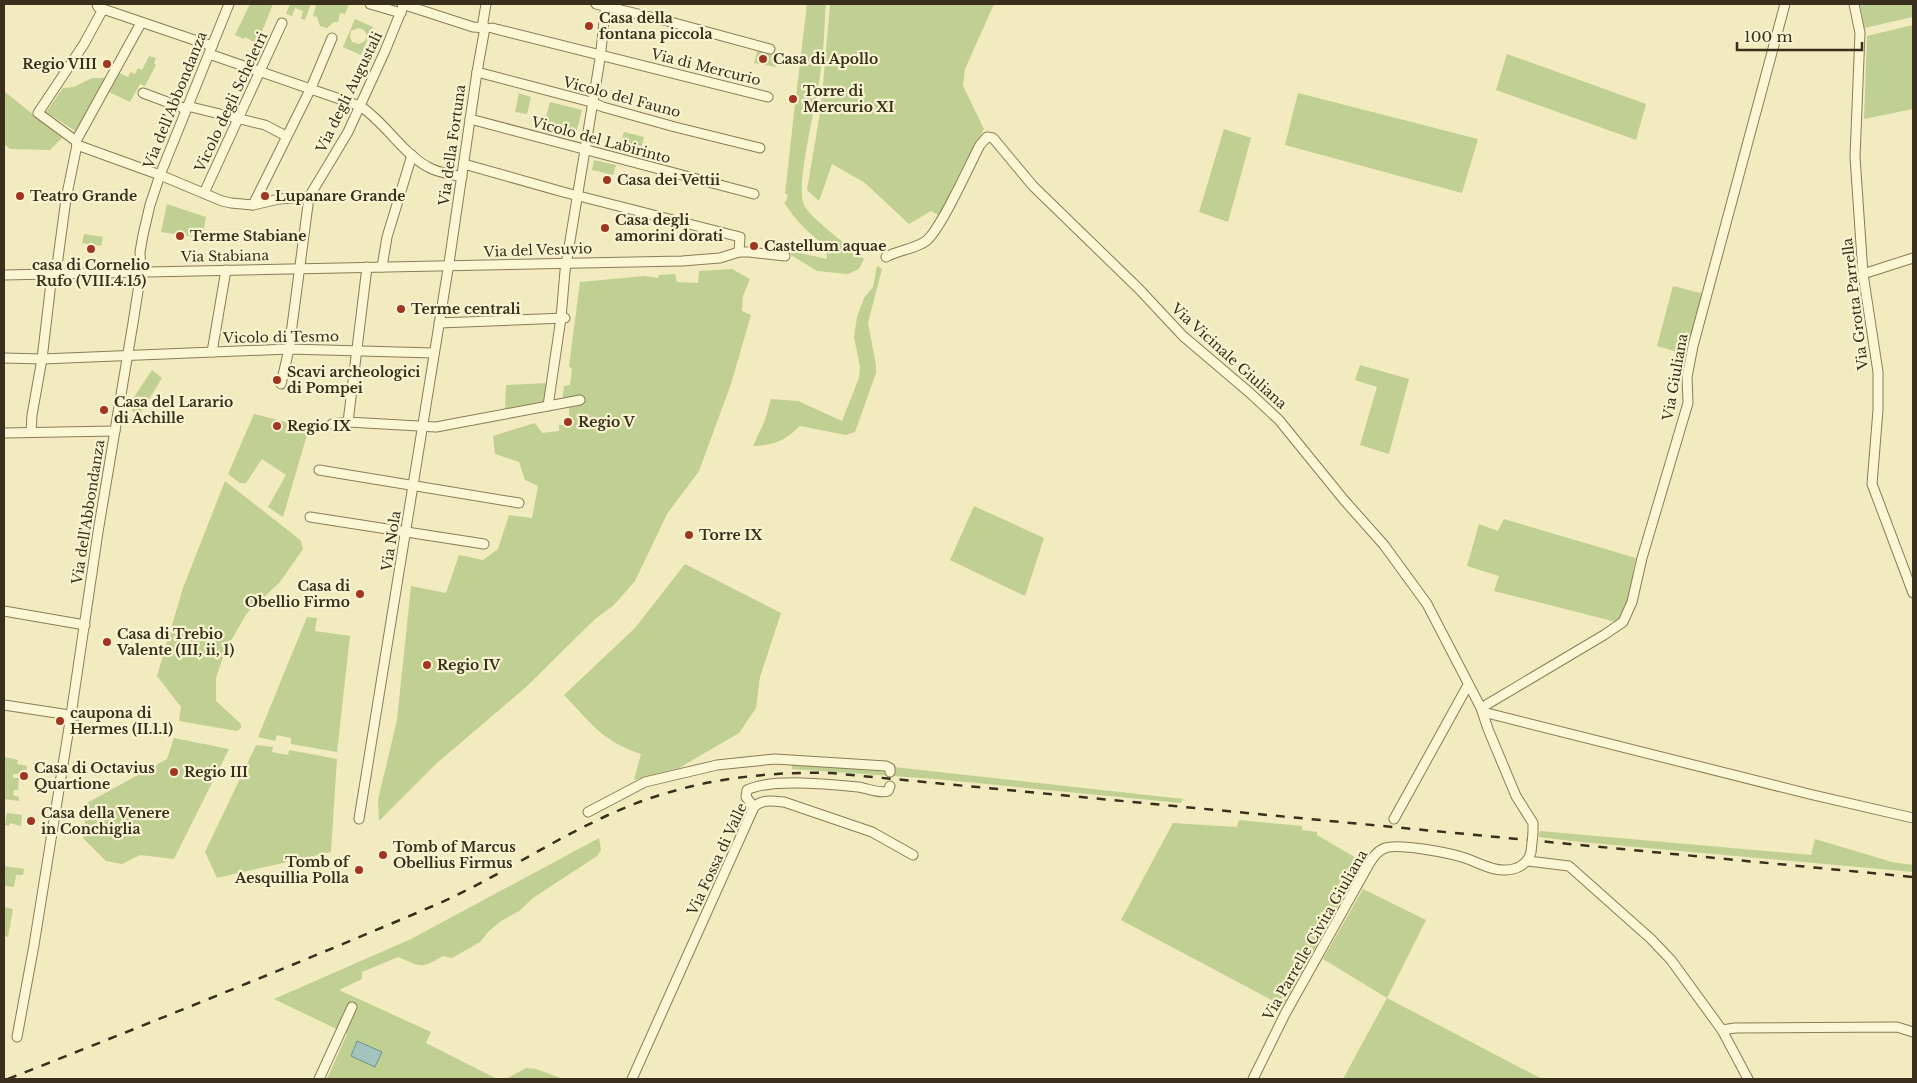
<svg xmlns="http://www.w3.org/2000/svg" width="1917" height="1083" viewBox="0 0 1917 1083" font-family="'Libre Baskerville',serif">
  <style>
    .green { fill: #bfd092; fill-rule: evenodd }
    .water { fill: #a3c3bf; stroke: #69928e }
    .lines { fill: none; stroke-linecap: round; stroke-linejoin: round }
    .minor-casing { stroke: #8c7c56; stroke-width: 11 }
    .minor { stroke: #fbf6d3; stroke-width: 9 }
    .rail { stroke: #3a2f1c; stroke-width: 2.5; stroke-dasharray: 9 9; stroke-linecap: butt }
    .minor-bridge-casing { stroke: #8c7c56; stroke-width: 11; stroke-linecap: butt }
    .minor-bridge { stroke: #fbf6d3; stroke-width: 9 }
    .poi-dot { fill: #a03621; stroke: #f8f3d0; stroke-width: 2 }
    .labels { text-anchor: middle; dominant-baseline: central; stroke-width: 4.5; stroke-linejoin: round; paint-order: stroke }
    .poi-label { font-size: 14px; font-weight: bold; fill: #3a2f1c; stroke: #f8f3d0; text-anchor: start }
    .street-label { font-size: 14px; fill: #3a2f1c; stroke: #f8f3d0 }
  </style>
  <rect width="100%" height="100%" fill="#f1ebbf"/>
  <g class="green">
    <path d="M 250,4 L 273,4 L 257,44 L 245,37 L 244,39 L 235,35 Z"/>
    <path d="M 290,4 L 302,5 L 303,4 L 349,4 L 345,14 L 340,13 L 338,22 L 334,22 L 327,28 L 320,26 L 317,17 L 313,16 L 316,6 L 311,4 L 305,20 L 301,19 L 303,11 L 295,8 L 292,16 L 286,14 Z"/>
    <path d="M 807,4 L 826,4 C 824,28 824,52 820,76 C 817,102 795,186 804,205 C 810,218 851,248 864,259 L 859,269 L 848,274 L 817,271 L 791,255 L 791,251 L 827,259 L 825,245 C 808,233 795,220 784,202 L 786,202 L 788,194 L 785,194 L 795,104 L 798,104 L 799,96 L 796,96 Z"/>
    <path d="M 830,4 L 994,4 L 965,69 L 963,86 L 984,129 L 940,216 L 931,211 L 909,224 L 865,183 L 832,164 L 819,201 L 807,190 L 821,107 Z"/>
    <path d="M 1860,4 L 1913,4 L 1913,17 L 1864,28 Z"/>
    <path d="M 355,19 L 373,27 L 361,55 L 343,47 ZM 358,28 L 364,30 L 367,35 L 365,41 L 359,44 L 352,42 L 350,37 L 351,31 Z"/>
    <path d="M 1913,25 L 1913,109 L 1864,119 L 1867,36 Z"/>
    <path d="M 758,49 L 773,53 L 772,61 L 778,62 L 776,67 L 754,63 Z"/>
    <path d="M 1507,54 L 1646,104 L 1636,140 L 1496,90 Z"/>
    <path d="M 149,56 L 156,58 L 154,63 L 156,65 L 145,86 L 140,84 L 130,102 L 107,91 L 117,72 L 128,77 L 131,72 L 135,74 L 138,68 L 142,70 Z"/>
    <path d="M 92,78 L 106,78 L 77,132 L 46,112 L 63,88 L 74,87 Z"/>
    <path d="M 4,91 L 62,138 L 50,150 L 10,149 L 4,144 Z"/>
    <path d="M 519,93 L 531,97 L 527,114 L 515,112 Z"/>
    <path d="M 1298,93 L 1478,139 L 1462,193 L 1285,145 Z"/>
    <path d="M 550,102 L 582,110 L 575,137 L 543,129 Z"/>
    <path d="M 1224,129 L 1251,138 L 1228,222 L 1199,212 Z"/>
    <path d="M 624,132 L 644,137 L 640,154 L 619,148 Z"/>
    <path d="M 594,160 L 616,165 L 613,175 L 592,170 Z"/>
    <path d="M 167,204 L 206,217 L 202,238 L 161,232 Z"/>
    <path d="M 84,234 L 103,237 L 101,246 L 82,243 Z"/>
    <path d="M 877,266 L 882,269 L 868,323 L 876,365 L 876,373 L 855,432 L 846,435 L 800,426 C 784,441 776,445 753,446 L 765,420 L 771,399 L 798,401 L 842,421 L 859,378 L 860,367 L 854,337 L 857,317 L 864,298 L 873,287 Z"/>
    <path d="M 732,269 L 750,279 L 743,296 L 742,311 L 751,315 L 731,384 L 699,471 L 667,514 L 635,581 L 613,606 L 595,619 L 525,688 L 437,763 L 379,821 L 378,800 L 397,720 L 411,586 L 446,593 L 459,555 L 483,560 L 498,549 L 509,515 L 532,518 L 538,486 L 525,480 L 519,462 L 495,454 L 493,436 L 535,423 L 542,433 L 559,431 L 559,425 L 569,425 L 569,403 L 562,403 L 564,386 L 570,385 L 572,369 L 569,366 L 580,282 L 645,276 L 658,278 L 659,275 L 675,274 L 677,282 L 698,283 L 699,271 Z"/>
    <path d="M 1673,286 L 1704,294 L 1688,355 L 1657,346 Z"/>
    <path d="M 1360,365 L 1409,379 L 1389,454 L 1360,445 L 1377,387 L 1355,380 Z"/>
    <path d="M 152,370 L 162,378 L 133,425 L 129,422 L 135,414 L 132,410 L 135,405 L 130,403 Z"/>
    <path d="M 547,383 L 544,402 L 505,411 L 506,385 Z"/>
    <path d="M 254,414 L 309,428 L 283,517 L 268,507 L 286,475 L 262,459 L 246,483 L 240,483 L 228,474 Z"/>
    <path d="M 225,481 L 294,535 L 301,541 L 303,549 L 280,582 L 247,613 L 225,651 L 216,678 L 216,701 L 241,724 L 241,728 L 237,731 L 179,721 L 181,707 L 157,676 L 183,588 Z"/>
    <path d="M 974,506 L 1044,538 L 1025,596 L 950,560 Z"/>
    <path d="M 1504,519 L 1636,558 L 1633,570 L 1635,571 C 1631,588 1628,608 1616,622 L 1494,591 L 1499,576 L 1467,566 L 1479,524 L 1498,531 Z"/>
    <path d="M 685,564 L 781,613 L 760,677 L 756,708 L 739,733 L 679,768 L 634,780 L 641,754 C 602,741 591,723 564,695 L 635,628 Z"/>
    <path d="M 307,617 L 317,618 L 315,631 L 350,636 L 337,752 L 291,744 L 291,738 L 277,735 L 275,741 L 258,737 Z"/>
    <path d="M 174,738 L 229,749 L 174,859 L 140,855 L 122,864 L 106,861 L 83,838 L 87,803 L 167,759 Z"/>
    <path d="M 256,745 L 273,747 L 272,752 L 288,755 L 289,750 L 337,759 L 331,852 L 217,878 L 205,852 Z"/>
    <path d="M 4,757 L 18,760 L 17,764 L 27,766 L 26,772 L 21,771 L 20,774 L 13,774 L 13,778 L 19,778 L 18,790 L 14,790 L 13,795 L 19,797 L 19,801 L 4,799 Z"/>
    <path d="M 792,764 L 894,767 L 1183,799 L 1181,803 L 935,779 L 792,769 Z"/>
    <path d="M 7,813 L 22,815 L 21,826 L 10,823 L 9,826 L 5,825 Z"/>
    <path d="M 1239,820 L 1302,826 L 1302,830 L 1317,832 L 1317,835 L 1363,862 L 1283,1006 L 1121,920 L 1173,823 L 1237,827 Z"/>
    <path d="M 1540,831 L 1811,855 L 1815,839 L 1892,862 L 1913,865 L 1913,872 L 1580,842 L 1539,837 Z"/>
    <path d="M 599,838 L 601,850 L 597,856 L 533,898 L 519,911 L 501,921 L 489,931 L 480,942 L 452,958 L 443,956 C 421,969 422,967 398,957 L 362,972 L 362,979 L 339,990 L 431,1032 L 426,1043 L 497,1079 L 327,1079 L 347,1034 L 274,999 L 411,939 Z"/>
    <path d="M 4,866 L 24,869 L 23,875 L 16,875 L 14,887 L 5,886 L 4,894 Z"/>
    <path d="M 1363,889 L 1426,920 L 1387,998 L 1542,1079 L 1343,1079 L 1387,998 L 1323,959 Z"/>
    <path d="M 4,904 L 4,907 L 13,909 L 8,937 L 4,936 Z"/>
    <path d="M 526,1068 L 536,1069 L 563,1079 L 506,1079 Z"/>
  </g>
  <path class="water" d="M 357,1041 L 382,1052 L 375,1067 L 351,1056 Z"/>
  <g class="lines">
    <g class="minor-casing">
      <g id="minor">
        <path d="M 97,4 L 98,7 L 103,9 L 84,44 L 38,113 L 76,141 L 77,145 L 160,175 L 222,201 L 231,203 L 253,205 L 279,199 L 309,197"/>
        <path d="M 370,4 L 401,13"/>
        <path d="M 402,4 L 473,27 L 487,28"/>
        <path d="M 596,4 L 667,21 L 770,49"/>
        <path d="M 1854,4 L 1860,33 L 1855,157 L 1863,274 L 1878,372 L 1878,410 L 1872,484 L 1913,593"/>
        <path d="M 103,9 L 212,46"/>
        <path d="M 492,28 L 768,97"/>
        <path d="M 209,54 L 360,106 C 385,122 401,152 428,167 C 438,173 451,174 462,177"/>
        <path d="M 477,72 L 591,102 L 603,107 L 675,127 L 760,148"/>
        <path d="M 143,93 L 186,109"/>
        <path d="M 187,106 L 265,125 L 286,136"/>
        <path d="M 470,119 L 754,194"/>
        <path d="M 76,141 L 141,23"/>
        <path d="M 464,164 L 563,192 L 740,237 L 739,252"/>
        <path d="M 204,193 L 282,23"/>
        <path d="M 253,205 L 311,88 L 332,38"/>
        <path d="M 886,257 C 899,250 915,249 926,241 C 941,229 969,166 980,145 L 987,137 L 993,138 L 1033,186 L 1139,289 L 1183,336 L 1250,393 L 1279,420 L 1344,500 L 1384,545 L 1427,604 L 1481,708 L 1488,729 L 1516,796 L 1533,823 L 1533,833"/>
        <path d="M 382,267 L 387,237 L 412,155"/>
        <path d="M 56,273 L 66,199 L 77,145"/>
        <path d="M 1863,274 L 1913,258"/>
        <path d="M 4,275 L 682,261 L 720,258 L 739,252 L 749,252 L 785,256"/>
        <path d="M 439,323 L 565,318"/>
        <path d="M 212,352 L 226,270"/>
        <path d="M 4,358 L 42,359 L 289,349 L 434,353"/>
        <path d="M 281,384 L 289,349 L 309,197 L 348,132 L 385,51 L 404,4"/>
        <path d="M 548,406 L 561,318 L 565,271 L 600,59 L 606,4"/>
        <path d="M 348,422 L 367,267"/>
        <path d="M 332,424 L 348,422 L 436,427 L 580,400"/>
        <path d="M 31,432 L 32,415 L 42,359 L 52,274"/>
        <path d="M 4,433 L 115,431"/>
        <path d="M 319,470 L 519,503"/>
        <path d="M 310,517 L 484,544"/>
        <path d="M 4,611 L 85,625"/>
        <path d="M 4,705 L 76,716"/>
        <path d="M 1481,708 L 1604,635 L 1623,622 L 1632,602 L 1642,558 L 1688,403 L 1687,377 L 1693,346 L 1785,4"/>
        <path d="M 1483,712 L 1809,794 L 1913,818"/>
        <path d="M 754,807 L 746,797 L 747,790 C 771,778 830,784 858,787 C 867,788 879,794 888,791 L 890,786"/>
        <path d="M 588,812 L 645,782 L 717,765 L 775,759 L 886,766 L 890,768 L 890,772"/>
        <path d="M 359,819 L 449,263 L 477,72 L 484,33 L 483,22 L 486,4"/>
        <path d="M 1394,819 L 1468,685"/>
        <path d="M 1528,861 L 1569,866 L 1651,939 L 1671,960 L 1722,1030 L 1748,1079"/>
        <path d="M 1722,1030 L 1735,1028 L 1897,1027 L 1913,1032"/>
        <path d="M 17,1037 L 34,945 L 71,715 L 98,532 L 133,323 L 141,272 L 140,252 L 143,235 L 150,205 L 160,175 L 229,4"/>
        <path d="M 319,1079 L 352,1007"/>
        <path d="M 632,1079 L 754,807 C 762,799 773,801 784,802 L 872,832 L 913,855"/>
        <path d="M 1253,1079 L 1285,1014 L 1369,864 C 1373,857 1377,851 1385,848 C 1399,843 1450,853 1465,858 C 1477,862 1492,871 1505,870 C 1517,870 1528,864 1531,852"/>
      </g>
    </g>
    <use href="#minor" class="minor"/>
    <path class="rail" d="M 8,1079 C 150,1023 292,966 433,906 C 491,881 544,845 602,818 C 674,783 752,771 831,773 L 1913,877"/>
    <g class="minor-bridge-casing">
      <path id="minor-bridge" d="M 1531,852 L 1533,833"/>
    </g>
    <use href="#minor-bridge" class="minor-bridge"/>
  </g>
  <g class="poi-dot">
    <circle cx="589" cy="26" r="5"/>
    <circle cx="763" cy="59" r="5"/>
    <circle cx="107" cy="64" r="5"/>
    <circle cx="793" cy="99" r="5"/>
    <circle cx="607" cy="180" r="5"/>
    <circle cx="20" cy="196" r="5"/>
    <circle cx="265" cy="196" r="5"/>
    <circle cx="605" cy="228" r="5"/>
    <circle cx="180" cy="236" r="5"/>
    <circle cx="754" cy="246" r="5"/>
    <circle cx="91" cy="249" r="5"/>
    <circle cx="401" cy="309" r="5"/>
    <circle cx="277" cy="380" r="5"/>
    <circle cx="104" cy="410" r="5"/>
    <circle cx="568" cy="422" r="5"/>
    <circle cx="277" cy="426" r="5"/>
    <circle cx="689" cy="535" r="5"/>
    <circle cx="360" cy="594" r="5"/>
    <circle cx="107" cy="642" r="5"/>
    <circle cx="427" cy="665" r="5"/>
    <circle cx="60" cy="721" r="5"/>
    <circle cx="174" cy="772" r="5"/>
    <circle cx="24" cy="776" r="5"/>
    <circle cx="31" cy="821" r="5"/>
    <circle cx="383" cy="855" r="5"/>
    <circle cx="359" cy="870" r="5"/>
  </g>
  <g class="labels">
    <g class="poi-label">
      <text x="599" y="18">Casa della<tspan x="599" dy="16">fontana piccola</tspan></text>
      <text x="773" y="59">Casa di Apollo</text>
      <text x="97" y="64" text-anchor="end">Regio VIII</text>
      <text x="803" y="91">Torre di<tspan x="803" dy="16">Mercurio XI</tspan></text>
      <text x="617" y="180">Casa dei Vettii</text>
      <text x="30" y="196">Teatro Grande</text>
      <text x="275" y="196">Lupanare Grande</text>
      <text x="615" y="220">Casa degli<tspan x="615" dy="16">amorini dorati</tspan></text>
      <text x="190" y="236">Terme Stabiane</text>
      <text x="764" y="246">Castellum aquae</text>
      <text x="91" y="265" text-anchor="middle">casa di Cornelio<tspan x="91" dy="16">Rufo (VIII.4.15)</tspan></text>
      <text x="411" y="309">Terme centrali</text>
      <text x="287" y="372">Scavi archeologici<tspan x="287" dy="16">di Pompei</tspan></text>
      <text x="114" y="402">Casa del Larario<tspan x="114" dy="16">di Achille</tspan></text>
      <text x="578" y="422">Regio V</text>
      <text x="287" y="426">Regio IX</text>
      <text x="699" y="535">Torre IX</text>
      <text x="350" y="586" text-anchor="end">Casa di<tspan x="350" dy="16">Obellio Firmo</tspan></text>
      <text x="117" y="634">Casa di Trebio<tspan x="117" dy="16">Valente (III, ii, 1)</tspan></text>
      <text x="437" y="665">Regio IV</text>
      <text x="70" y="713">caupona di<tspan x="70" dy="16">Hermes (II.1.1)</tspan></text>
      <text x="34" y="768">Casa di Octavius<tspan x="34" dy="16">Quartione</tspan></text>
      <text x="184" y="772">Regio III</text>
      <text x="41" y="813">Casa della Venere<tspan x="41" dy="16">in Conchiglia</tspan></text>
      <text x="393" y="847">Tomb of Marcus<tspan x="393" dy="16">Obellius Firmus</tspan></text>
      <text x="349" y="862" text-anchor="end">Tomb of<tspan x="349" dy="16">Aesquillia Polla</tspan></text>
    </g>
    <g class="street-label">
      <text transform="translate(706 67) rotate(14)">Via di Mercurio</text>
      <text transform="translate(349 92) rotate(-64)">Via degli Augustali</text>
      <text transform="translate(622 97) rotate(15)">Vicolo del Fauno</text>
      <text transform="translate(175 100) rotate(-68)">Via dell'Abbondanza</text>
      <text transform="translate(231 102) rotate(-65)">Vicolo degli Scheletri</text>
      <text transform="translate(601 140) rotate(15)">Vicolo del Labirinto</text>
      <text transform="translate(452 145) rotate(-82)">Via della Fortuna</text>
      <text transform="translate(538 250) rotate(-2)">Via del Vesuvio</text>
      <text transform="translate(225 256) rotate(-1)">Via Stabiana</text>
      <text transform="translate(1855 304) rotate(-97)">Via Grotta Parrella</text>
      <text transform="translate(281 337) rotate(-1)">Vicolo di Tesmo</text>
      <text transform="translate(1229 356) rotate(42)">Via Vicinale Giuliana</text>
      <text transform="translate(1675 377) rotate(-80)">Via Giuliana</text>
      <text transform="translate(88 512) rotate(-81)">Via dell'Abbondanza</text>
      <text transform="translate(391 541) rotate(-81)">Via Nola</text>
      <text transform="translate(717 859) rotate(-65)">Via Fossa di Valle</text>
      <text transform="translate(1315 935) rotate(-60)">Via Parrelle Civita Giuliana</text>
    </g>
  </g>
  <rect width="1917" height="1083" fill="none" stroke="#3a2f1c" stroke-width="10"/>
  <path d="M1737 42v8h125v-8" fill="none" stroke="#3a2f1c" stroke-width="2.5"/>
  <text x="1744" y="42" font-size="15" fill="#3a2f1c" stroke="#f8f3d0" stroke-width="4" paint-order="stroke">100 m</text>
</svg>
